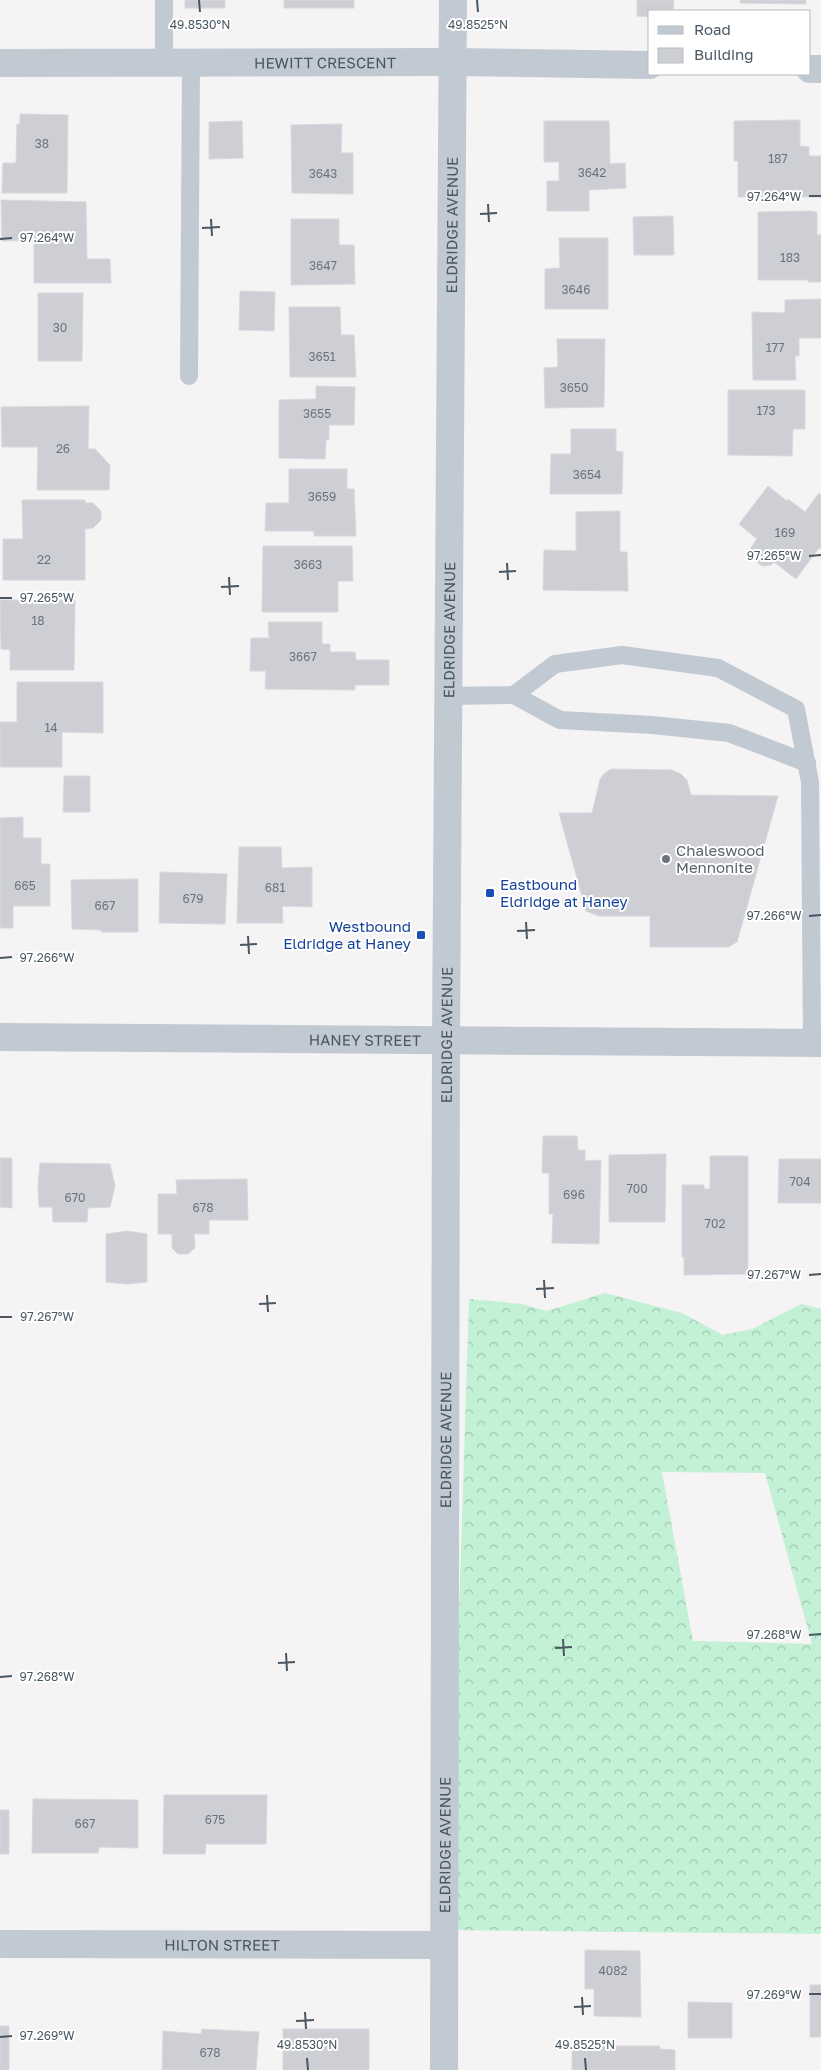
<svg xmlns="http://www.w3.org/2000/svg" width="821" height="2070" viewBox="0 0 821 2070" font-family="'Golos Text',sans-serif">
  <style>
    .forest { fill: url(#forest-crowns); fill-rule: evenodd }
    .building { fill: #cdcfd5; stroke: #d7d9de }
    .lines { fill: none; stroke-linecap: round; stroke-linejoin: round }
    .service { stroke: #c1cad2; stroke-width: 18 }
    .minor { stroke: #c1cad2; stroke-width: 28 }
    .tertiary { stroke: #c1cad2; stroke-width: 28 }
    .ticks { fill: none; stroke: #4a5661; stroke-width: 2 }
    .worship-dot { fill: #6b7280; stroke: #fff; stroke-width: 2 }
    .transit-dot { fill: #1a4fb4; stroke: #fff; stroke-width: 2 }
    .labels { text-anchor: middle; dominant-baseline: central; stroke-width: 4; stroke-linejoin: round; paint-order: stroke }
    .number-label { font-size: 12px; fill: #6b747e }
    .street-label { font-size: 15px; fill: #4a5661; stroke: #fff }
    .worship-label { font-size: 15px; fill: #5b616d; stroke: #fff; text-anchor: start }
    .transit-label { font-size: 15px; fill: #164399; stroke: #fff; text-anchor: start }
    .ticks-label { font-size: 12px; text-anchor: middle; fill: #4a5661; stroke: #fff; stroke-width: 4; stroke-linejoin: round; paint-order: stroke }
  </style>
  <defs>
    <pattern id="forest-crowns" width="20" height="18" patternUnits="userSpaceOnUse" patternTransform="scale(1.25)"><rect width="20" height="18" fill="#c3f1d5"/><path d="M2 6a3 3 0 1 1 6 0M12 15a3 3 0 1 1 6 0" fill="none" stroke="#a0c6b0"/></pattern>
  </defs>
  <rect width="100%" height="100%" fill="#f5f3f3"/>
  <path class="forest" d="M 605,1293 L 682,1313 L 723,1335 L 752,1329 L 801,1304 L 821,1309 L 821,1934 L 449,1930 L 469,1299 L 522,1304 L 547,1311 ZM 662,1472 L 765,1473 L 812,1644 L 693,1641 Z"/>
  <g class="building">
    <rect x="185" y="0" width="40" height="8"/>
    <rect x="284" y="0" width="70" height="8"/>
    <path d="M 637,0 L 674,0 L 673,11 L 650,11 L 650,17 L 637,16 Z"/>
    <path d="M 740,0 L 806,0 L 806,4 L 740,3 Z"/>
    <path d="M 20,114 L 68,115 L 67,193 L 2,193 L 3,163 L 16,163 L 17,124 L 20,124 Z"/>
    <path d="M 800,120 L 800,146 L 809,147 L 809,156 L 821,156 L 821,197 L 738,197 L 738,161 L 734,161 L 734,121 Z"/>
    <path d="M 242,121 L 243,158 L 209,159 L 209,122 Z"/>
    <path d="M 544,121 L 609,121 L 610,164 L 625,163 L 626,188 L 589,190 L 589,211 L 547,211 L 547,181 L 559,181 L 559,162 L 544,162 Z"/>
    <path d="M 342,124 L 341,153 L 353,153 L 353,194 L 292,193 L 291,125 Z"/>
    <path d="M 1,200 L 86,202 L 87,259 L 110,259 L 111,283 L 34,283 L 34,240 L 2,241 Z"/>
    <path d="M 809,211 L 817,212 L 817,235 L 821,235 L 821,282 L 808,282 L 808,280 L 758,280 L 758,212 Z"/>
    <path d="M 673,216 L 674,255 L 634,255 L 633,217 Z"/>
    <path d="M 291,219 L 339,219 L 339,245 L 354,245 L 355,284 L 291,285 Z"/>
    <path d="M 559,238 L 608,238 L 608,309 L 545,309 L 545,269 L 560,268 Z"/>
    <path d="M 240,291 L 275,292 L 274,331 L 239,330 Z"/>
    <path d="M 38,293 L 83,293 L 82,361 L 38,361 Z"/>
    <path d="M 821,299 L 821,338 L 799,338 L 799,356 L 795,356 L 796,380 L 753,380 L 752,312 L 785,313 L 785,300 Z"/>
    <path d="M 289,307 L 340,307 L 341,335 L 354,335 L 356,377 L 290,377 Z"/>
    <path d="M 557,339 L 605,339 L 604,407 L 545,408 L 544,368 L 558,367 Z"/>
    <path d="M 316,386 L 355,387 L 354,425 L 329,425 L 329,439 L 326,440 L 325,459 L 279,458 L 279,400 L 316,399 Z"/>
    <path d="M 728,390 L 805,390 L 805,429 L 793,429 L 792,456 L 728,455 Z"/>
    <path d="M 89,406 L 88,449 L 95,449 L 110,465 L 109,490 L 37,490 L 38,447 L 2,447 L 1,407 Z"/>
    <path d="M 571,429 L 616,429 L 616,451 L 623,452 L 622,494 L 550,494 L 551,454 L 571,454 Z"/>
    <path d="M 289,469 L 347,469 L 347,489 L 354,489 L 356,536 L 314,536 L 314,531 L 265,531 L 266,503 L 289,503 Z"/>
    <path d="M 768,486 L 787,501 L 788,499 L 805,512 L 819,493 L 821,495 L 821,549 L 819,548 L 796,579 L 774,562 L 771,565 L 762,566 L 751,557 L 750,549 L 757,539 L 739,524 Z"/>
    <path d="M 22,500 L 85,500 L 85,503 L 93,503 L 101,511 L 101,520 L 93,528 L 85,529 L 85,580 L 3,580 L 3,539 L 23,539 Z"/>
    <path d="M 620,511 L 620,552 L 627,552 L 628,591 L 543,590 L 544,550 L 576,551 L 576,512 Z"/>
    <path d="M 263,546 L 352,546 L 353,581 L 338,581 L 338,612 L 262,612 Z"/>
    <path d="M 0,600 L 75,600 L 74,670 L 10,670 L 10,650 L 1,649 Z"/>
    <path d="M 268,622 L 322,622 L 322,644 L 330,644 L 330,652 L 355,652 L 356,660 L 389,660 L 389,685 L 355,685 L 355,690 L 265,689 L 266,671 L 250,671 L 251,638 L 269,638 Z"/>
    <path d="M 17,682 L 103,682 L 103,733 L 62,732 L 62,767 L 0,767 L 0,722 L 17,722 Z"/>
    <path d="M 611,769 L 672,770 L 681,774 L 687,780 L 691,795 L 778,796 L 737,942 L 728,947 L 650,947 L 650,916 L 599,916 L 586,911 L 559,813 L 592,813 L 600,779 L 605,773 Z"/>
    <path d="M 64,776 L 90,776 L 90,812 L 63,812 Z"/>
    <path d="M 23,817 L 23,838 L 41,838 L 41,864 L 50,864 L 50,906 L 13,906 L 13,928 L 0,928 L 0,818 Z"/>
    <path d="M 239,847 L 281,847 L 282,868 L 312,867 L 312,907 L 282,906 L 283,923 L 237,923 Z"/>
    <path d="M 160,872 L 227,874 L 225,924 L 159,923 Z"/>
    <path d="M 138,879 L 138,932 L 101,932 L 101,930 L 72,929 L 71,880 Z"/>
    <path d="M 543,1136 L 577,1136 L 578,1150 L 585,1150 L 585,1161 L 601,1160 L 599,1244 L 552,1243 L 553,1214 L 549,1214 L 549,1173 L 542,1173 Z"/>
    <path d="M 666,1154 L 665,1222 L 609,1222 L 609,1155 Z"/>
    <path d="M 710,1156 L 748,1156 L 748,1274 L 684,1275 L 684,1257 L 682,1257 L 682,1185 L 704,1185 L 704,1189 L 710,1189 Z"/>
    <path d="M 0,1158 L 12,1158 L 12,1208 L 0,1207 Z"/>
    <path d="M 779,1159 L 821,1159 L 821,1203 L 778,1203 Z"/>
    <path d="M 40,1163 L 110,1164 L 115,1186 L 110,1207 L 88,1208 L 87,1222 L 53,1222 L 52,1207 L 39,1207 L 38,1185 Z"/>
    <path d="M 247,1179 L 248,1220 L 209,1220 L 209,1234 L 194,1234 L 195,1248 L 188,1254 L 178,1254 L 172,1248 L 172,1234 L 158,1234 L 158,1194 L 177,1194 L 176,1180 Z"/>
    <path d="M 127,1231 L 147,1234 L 147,1282 L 126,1284 L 106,1282 L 106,1234 Z"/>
    <path d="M 164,1795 L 267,1795 L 266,1844 L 206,1844 L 205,1854 L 163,1854 Z"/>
    <path d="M 33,1799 L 138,1800 L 138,1848 L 99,1847 L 98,1853 L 32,1853 Z"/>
    <rect x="0" y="1810" width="9" height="44"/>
    <path d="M 585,1950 L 640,1951 L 641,2017 L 594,2016 L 594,1989 L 585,1989 Z"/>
    <rect x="810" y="1985" width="11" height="52"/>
    <path d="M 688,2002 L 732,2003 L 732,2038 L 688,2038 Z"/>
    <rect x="0" y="2026" width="9" height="44"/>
    <path d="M 202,2029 L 259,2032 L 256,2070 L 162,2070 L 163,2031 L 201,2034 Z"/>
    <rect x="283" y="2029" width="86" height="41"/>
    <path d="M 572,2046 L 660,2046 L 660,2049 L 675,2050 L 675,2070 L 572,2070 Z"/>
  </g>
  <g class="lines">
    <g class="service">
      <path d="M 164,63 L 164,0"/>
      <path d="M 189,376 L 191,63"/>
      <path d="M 514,695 L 560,720 L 653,725 L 729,733 L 807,763"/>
      <path d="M 448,696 L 514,695 L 555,664 L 622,655 L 718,668 L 796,709 L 810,782 L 812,1043"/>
    </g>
    <g class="minor">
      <path id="s1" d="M 0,63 L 453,62 L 650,65"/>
      <path d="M 810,69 L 821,69"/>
      <path id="s2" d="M 0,1037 L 821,1043"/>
      <path id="s3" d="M 0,1944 L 444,1945"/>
    </g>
    <path class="tertiary" id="s4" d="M 444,2070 L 446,1041 L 453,0"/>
  </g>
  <path class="ticks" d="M 199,0 L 200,12M 477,0 L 478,12M 809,196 L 821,196M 488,204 L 489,222M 480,214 L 497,213M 211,219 L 212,236M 202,228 L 220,227M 0,239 L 12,238M 809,556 L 821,555M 507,563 L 508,580M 499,572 L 516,571M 229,577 L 230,595M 221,587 L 239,586M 0,598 L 12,598M 809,916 L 821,915M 526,922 L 527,939M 517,931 L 535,930M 248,936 L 249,954M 240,945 L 257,944M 0,958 L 12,957M 809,1275 L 821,1274M 544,1280 L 545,1298M 536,1289 L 554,1288M 267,1295 L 268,1312M 259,1304 L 276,1303M 0,1317 L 12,1317M 809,1635 L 821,1634M 563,1639 L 564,1656M 555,1648 L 572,1647M 286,1653 L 287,1671M 278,1663 L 295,1662M 0,1677 L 12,1676M 809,1994 L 821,1994M 582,1997 L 583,2015M 574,2007 L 591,2006M 305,2012 L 306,2029M 296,2021 L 314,2020M 0,2037 L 12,2036M 307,2058 L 308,2070M 585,2058 L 586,2070"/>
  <circle class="worship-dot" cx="666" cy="859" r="5"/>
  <g class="transit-dot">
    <rect x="485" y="888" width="10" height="10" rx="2.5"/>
    <rect x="416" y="930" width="10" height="10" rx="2.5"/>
  </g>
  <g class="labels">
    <g class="number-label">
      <text x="42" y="143">38</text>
      <text x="778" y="158">187</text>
      <text x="592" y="172">3642</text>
      <text x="323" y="173">3643</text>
      <text x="790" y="257">183</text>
      <text x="323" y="265">3647</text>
      <text x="576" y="289">3646</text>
      <text x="60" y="327">30</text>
      <text x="775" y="347">177</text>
      <text x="322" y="356">3651</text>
      <text x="574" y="387">3650</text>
      <text x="766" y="410">173</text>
      <text x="317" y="413">3655</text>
      <text x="63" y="448">26</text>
      <text x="587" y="474">3654</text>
      <text x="322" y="496">3659</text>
      <text x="785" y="532">169</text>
      <text x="44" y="559">22</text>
      <text x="308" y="564">3663</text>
      <text x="38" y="620">18</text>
      <text x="303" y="656">3667</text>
      <text x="51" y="727">14</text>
      <text x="25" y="885">665</text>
      <text x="275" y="887">681</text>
      <text x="193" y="898">679</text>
      <text x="105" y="905">667</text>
      <text x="800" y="1181">704</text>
      <text x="637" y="1188">700</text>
      <text x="574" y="1194">696</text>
      <text x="75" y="1197">670</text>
      <text x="203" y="1207">678</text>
      <text x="715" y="1223">702</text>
      <text x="215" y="1819">675</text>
      <text x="85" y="1823">667</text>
      <text x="613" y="1970">4082</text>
      <text x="210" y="2052">678</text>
    </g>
    <g class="street-label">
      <text stroke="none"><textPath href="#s1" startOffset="325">HEWITT CRESCENT</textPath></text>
      <text stroke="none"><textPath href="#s4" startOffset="1845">ELDRIDGE AVENUE</textPath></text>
      <text stroke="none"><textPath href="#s4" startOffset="1440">ELDRIDGE AVENUE</textPath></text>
      <text stroke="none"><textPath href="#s4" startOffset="1035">ELDRIDGE AVENUE</textPath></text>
      <text stroke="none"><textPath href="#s2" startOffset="365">HANEY STREET</textPath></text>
      <text stroke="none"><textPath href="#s4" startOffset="630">ELDRIDGE AVENUE</textPath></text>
      <text stroke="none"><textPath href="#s4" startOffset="225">ELDRIDGE AVENUE</textPath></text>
      <text stroke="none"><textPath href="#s3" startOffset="222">HILTON STREET</textPath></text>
    </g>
    <g class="worship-label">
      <text x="676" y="850">Chaleswood<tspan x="676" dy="17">Mennonite</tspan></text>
    </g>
    <g class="transit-label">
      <text x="500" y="884">Eastbound<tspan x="500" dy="17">Eldridge at Haney</tspan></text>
      <text x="411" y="926" text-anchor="end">Westbound<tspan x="411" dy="17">Eldridge at Haney</tspan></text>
    </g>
  </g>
  <g class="ticks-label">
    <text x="200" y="29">49.8530°N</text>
    <text x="478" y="29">49.8525°N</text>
    <text x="774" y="201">97.264°W</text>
    <text x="47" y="242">97.264°W</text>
    <text x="774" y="560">97.265°W</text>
    <text x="47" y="602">97.265°W</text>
    <text x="774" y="920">97.266°W</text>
    <text x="47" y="962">97.266°W</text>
    <text x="774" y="1279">97.267°W</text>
    <text x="47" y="1321">97.267°W</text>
    <text x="774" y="1639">97.268°W</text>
    <text x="47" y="1681">97.268°W</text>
    <text x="774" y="1999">97.269°W</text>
    <text x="47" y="2040">97.269°W</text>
    <text x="307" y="2049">49.8530°N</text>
    <text x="585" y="2049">49.8525°N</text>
  </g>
  <rect x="648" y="10" width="162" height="65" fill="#ffffff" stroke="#b7bbc0"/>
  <rect x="658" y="26" width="25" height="8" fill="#c1cad2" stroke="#b7bbc0"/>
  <text x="694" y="35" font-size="15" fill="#4a5661">Road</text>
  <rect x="658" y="48" width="25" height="15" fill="#cdcfd5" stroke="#b7bbc0"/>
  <text x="694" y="60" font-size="15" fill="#4a5661">Building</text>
</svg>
